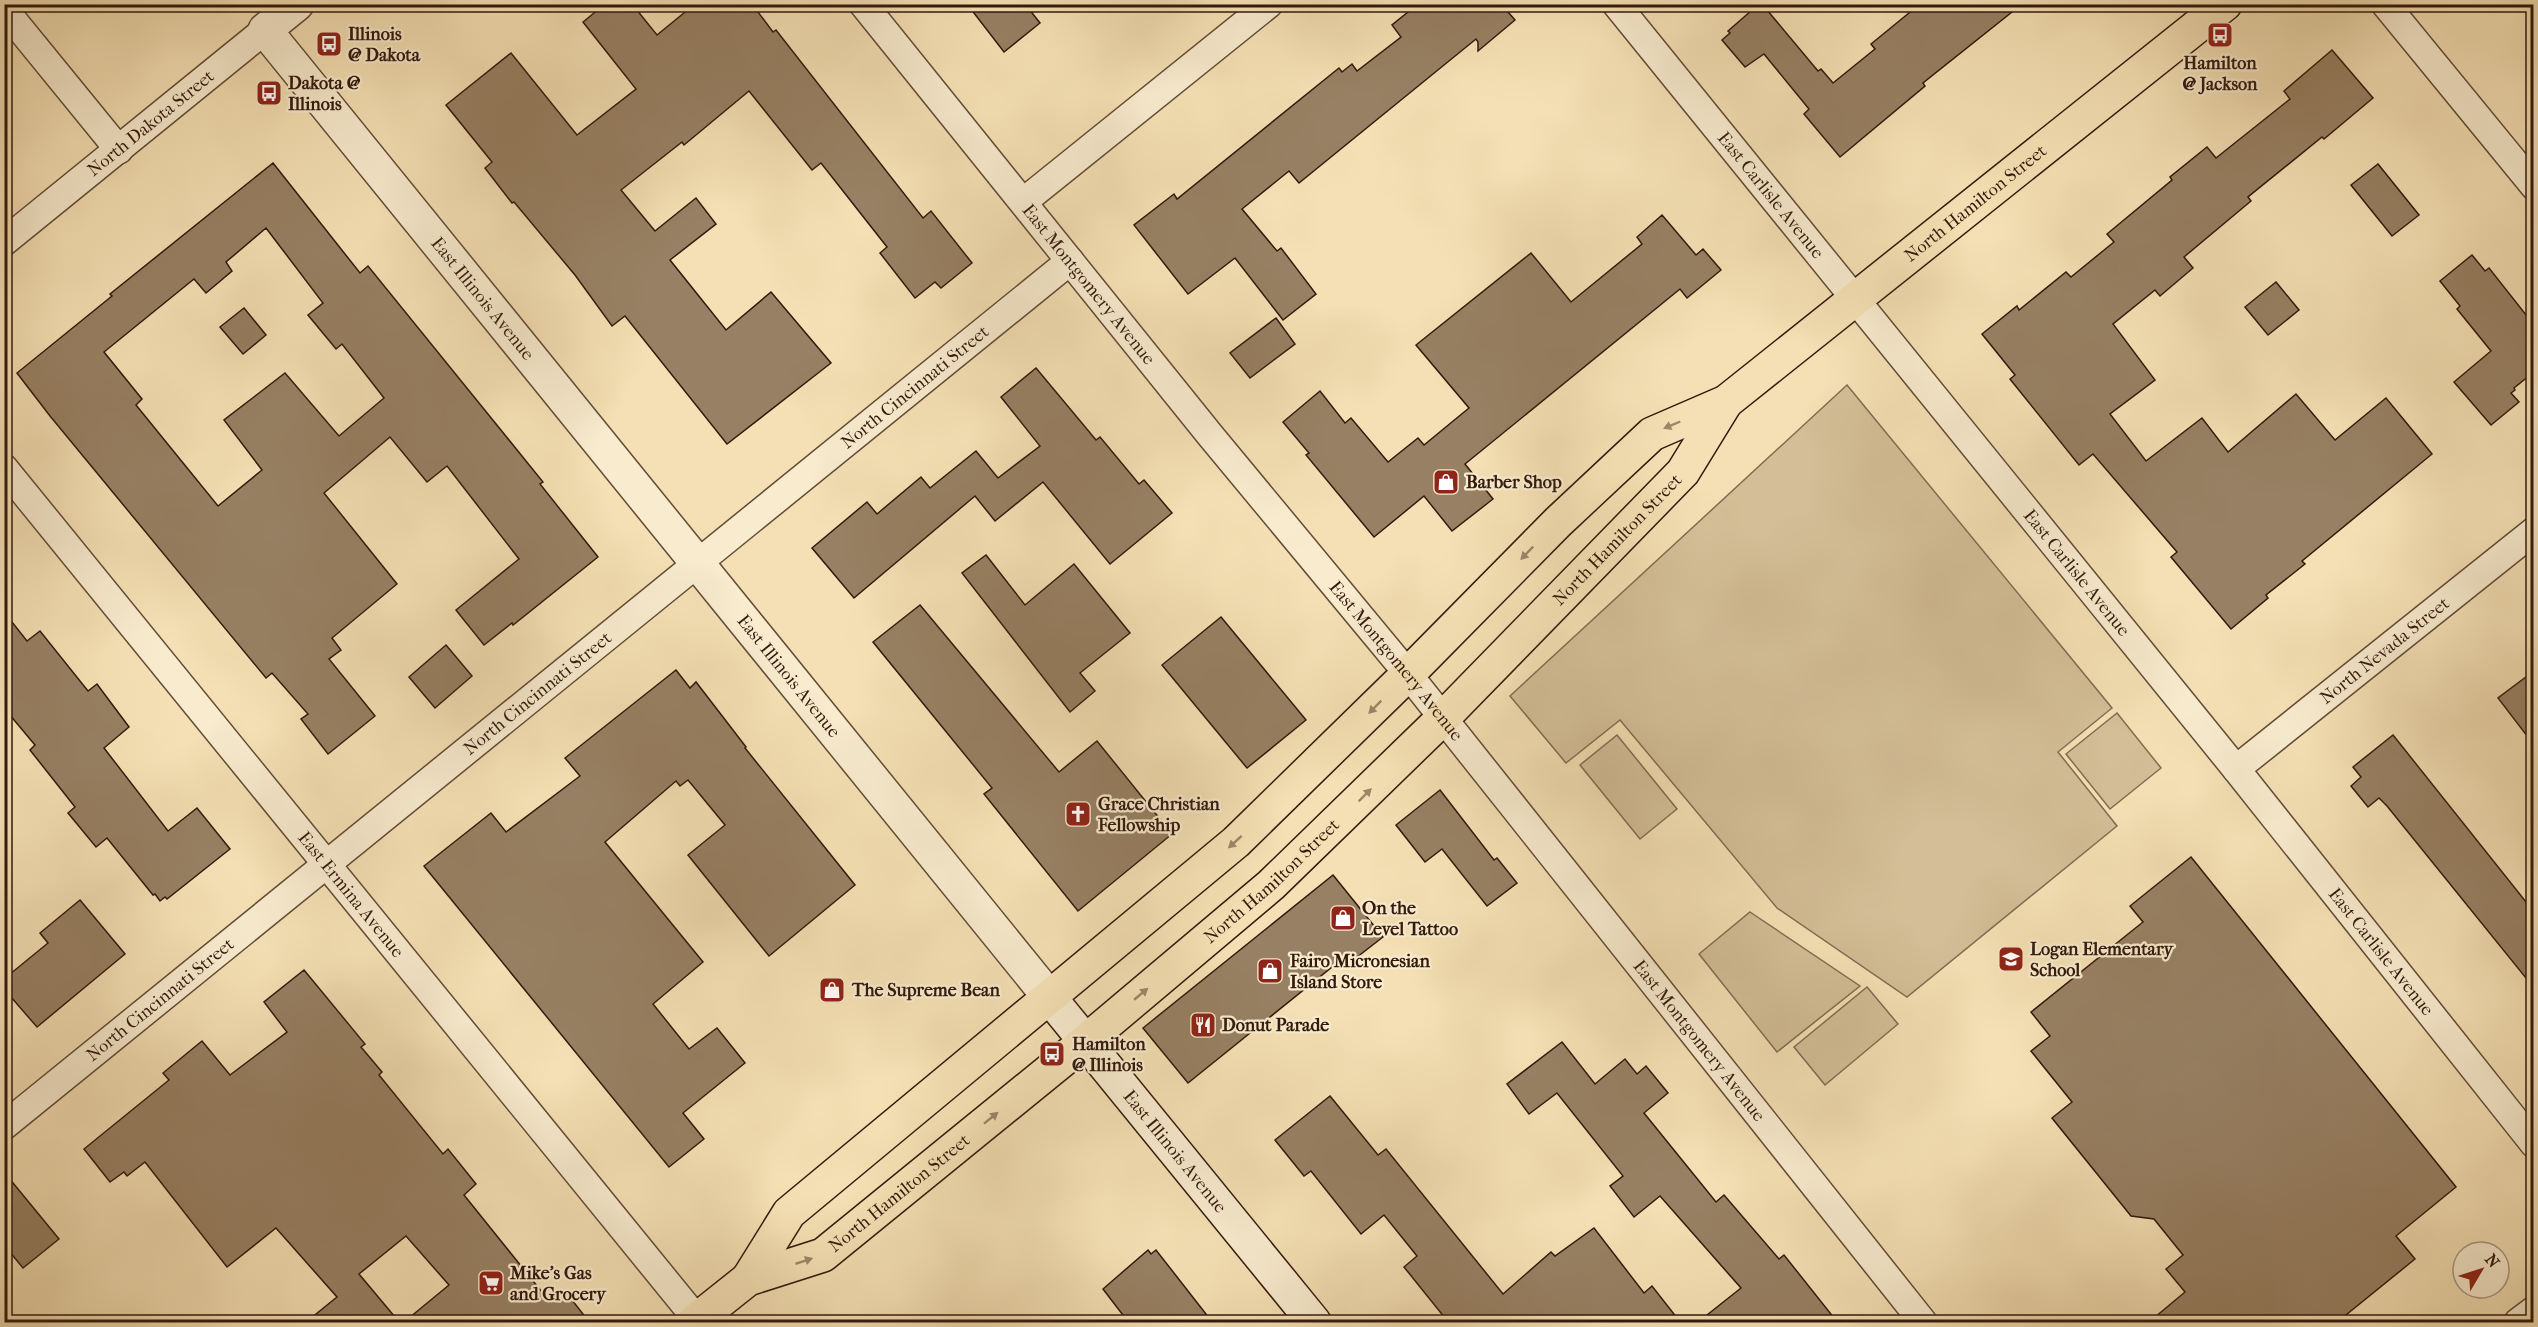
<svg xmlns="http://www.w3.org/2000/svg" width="2538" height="1327" viewBox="0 0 2538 1327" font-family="'IM FELL French Canon',serif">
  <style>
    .green { fill: #d3be97; stroke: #826c52; stroke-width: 1.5 }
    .building { fill: #978063; stroke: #32190c; stroke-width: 1.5; fill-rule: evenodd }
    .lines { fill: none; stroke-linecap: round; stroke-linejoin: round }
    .minor-casing { stroke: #624b36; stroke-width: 30 }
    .tertiary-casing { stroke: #624b36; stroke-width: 36 }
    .secondary-casing { stroke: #32190c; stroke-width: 36 }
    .primary-casing { stroke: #32190c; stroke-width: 36 }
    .minor { stroke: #f8ebce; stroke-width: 27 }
    .tertiary { stroke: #f8ebce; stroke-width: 33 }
    .secondary { stroke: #f8ebce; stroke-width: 33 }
    .primary { stroke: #f4e0b4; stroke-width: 33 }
    .oneway { fill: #9d8668 }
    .labels { text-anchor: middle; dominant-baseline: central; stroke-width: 4.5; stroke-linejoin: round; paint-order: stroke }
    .poi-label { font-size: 18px; font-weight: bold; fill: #32190c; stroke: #f8ebce; text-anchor: start }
    .street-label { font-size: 18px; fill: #32190c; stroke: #f8ebce }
  </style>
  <rect width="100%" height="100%" fill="#f4e0b4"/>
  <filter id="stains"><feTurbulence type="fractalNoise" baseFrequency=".00333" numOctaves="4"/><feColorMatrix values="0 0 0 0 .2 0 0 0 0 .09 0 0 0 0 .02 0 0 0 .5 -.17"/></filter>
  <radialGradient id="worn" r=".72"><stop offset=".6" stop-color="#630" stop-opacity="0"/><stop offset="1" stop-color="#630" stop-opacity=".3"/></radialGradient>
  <g class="green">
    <path d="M 1847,385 L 2112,708 L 2058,752 L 2117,826 L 1907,997 L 1777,908 L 1620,720 L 1566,763 L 1510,696 Z"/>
    <path d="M 2117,713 L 2161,768 L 2110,809 L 2066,754 Z"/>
    <path d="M 1617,735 L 1677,809 L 1640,839 L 1580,765 Z"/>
    <path d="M 1750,912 L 1860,986 L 1777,1052 L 1699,954 Z"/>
    <path d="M 1867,987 L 1898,1024 L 1825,1085 L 1794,1047 Z"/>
  </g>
  <g class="building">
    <path d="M 605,4 L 632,4 L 657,35 L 695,4 L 752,4 L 773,32 L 776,30 L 923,218 L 931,211 L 972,263 L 941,288 L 935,282 L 915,298 L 880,253 L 887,247 L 821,163 L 812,170 L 749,91 L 684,145 L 682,142 L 621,190 L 655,231 L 696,198 L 716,224 L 670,260 L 726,330 L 771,292 L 831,363 L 727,444 L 625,316 L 612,326 L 575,275 L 514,202 L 512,203 L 485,168 L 492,162 L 446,105 L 511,53 L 577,135 L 636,89 L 583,22 Z"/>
    <path d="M 967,4 L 1025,4 L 1040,23 L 1004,52 Z"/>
    <path d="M 1418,4 L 1501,4 L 1515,20 L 1478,51 L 1478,42 L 1476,39 L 1299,183 L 1289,171 L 1242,209 L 1277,251 L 1281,248 L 1316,294 L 1283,320 L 1235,258 L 1188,294 L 1134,225 L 1174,194 L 1177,199 L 1339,68 L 1342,72 L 1352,64 L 1357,71 L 1401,37 L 1392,25 Z"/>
    <path d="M 1759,4 L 1762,4 L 1818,71 L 1821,69 L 1833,83 L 1875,49 L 1871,44 L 1920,4 L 2022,4 L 1923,83 L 1925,86 L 1840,157 L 1804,114 L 1809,109 L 1764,54 L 1745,67 L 1722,40 L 1730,33 L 1728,31 Z"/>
    <path d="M 2332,50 L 2373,98 L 2324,139 L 2322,137 L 2248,197 L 2251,201 L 2184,257 L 2193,268 L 2160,296 L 2155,290 L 2113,324 L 2155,380 L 2110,414 L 2146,461 L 2202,418 L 2228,452 L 2296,394 L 2335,440 L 2386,398 L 2432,454 L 2302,561 L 2305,564 L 2266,595 L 2268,598 L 2231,629 L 2171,557 L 2177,552 L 2093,454 L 2079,465 L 2010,379 L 2015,375 L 1982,334 L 2017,306 L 2019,310 L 2066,272 L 2071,277 L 2114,242 L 2107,234 L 2172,180 L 2170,177 L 2207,147 L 2216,158 L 2290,99 L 2284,91 Z"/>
    <path d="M 273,163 L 360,273 L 368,266 L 543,482 L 540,484 L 598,557 L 513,625 L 512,623 L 484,645 L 456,610 L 519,559 L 447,466 L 427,482 L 390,437 L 324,493 L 397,584 L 332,638 L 341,650 L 329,659 L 375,716 L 328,754 L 301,719 L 308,714 L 272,673 L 266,678 L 50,416 L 17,373 L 112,296 L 110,294 ZM 266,228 L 323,303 L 308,315 L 336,349 L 342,344 L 384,398 L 339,436 L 285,373 L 224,420 L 262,470 L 218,506 L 136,405 L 142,399 L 104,352 L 194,279 L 206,293 L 232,271 L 226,262 Z"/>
    <path d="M 2378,164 L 2419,215 L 2392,236 L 2351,185 Z"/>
    <path d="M 1662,215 L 1696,255 L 1703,249 L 1721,270 L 1687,298 L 1680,289 L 1465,464 L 1493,499 L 1452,531 L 1424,496 L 1374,537 L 1306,455 L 1309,453 L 1283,422 L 1320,391 L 1345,423 L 1351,418 L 1388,462 L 1418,438 L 1424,445 L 1469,408 L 1416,345 L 1531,253 L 1571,302 L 1642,244 L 1637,237 Z"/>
    <path d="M 2472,255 L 2485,271 L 2489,268 L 2534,325 L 2534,372 L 2514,388 L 2515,390 L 2511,393 L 2519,402 L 2491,425 L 2454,382 L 2491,351 L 2457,309 L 2460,306 L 2440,281 Z"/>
    <path d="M 2276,282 L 2299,310 L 2268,335 L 2245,307 Z"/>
    <path d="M 244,308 L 266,335 L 243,354 L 220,327 Z"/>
    <path d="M 1276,318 L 1295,344 L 1250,378 L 1230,353 Z"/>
    <path d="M 1036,368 L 1096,440 L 1100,437 L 1139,484 L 1144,480 L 1172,513 L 1110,564 L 1043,482 L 995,521 L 975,496 L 854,598 L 812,548 L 867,502 L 877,514 L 921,477 L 930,488 L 976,451 L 998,478 L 1040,446 L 1001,397 Z"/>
    <path d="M 986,555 L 1025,605 L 1074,564 L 1130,633 L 1080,673 L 1095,691 L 1070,712 L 962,573 Z"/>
    <path d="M 920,605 L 1059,772 L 1097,741 L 1172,834 L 1078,911 L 984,794 L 992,788 L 873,642 Z"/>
    <path d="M 4,612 L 27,641 L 40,631 L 88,691 L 97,684 L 129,727 L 104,748 L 168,831 L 197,808 L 230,849 L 167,899 L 165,897 L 160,901 L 155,894 L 153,895 L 107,838 L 96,847 L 68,813 L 75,807 L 30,750 L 35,745 L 4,708 Z"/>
    <path d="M 1221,617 L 1306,720 L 1247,768 L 1162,665 Z"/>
    <path d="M 446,645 L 472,676 L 435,708 L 409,677 Z"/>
    <path d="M 676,670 L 690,688 L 696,682 L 746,747 L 745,748 L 855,885 L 769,956 L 688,855 L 725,825 L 688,780 L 680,786 L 676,781 L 605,842 L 703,962 L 653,1004 L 689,1049 L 717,1028 L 745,1063 L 683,1113 L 704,1139 L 669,1167 L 424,866 L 491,813 L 506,832 L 580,776 L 565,758 Z"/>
    <path d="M 2534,671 L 2534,745 L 2498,698 Z"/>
    <path d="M 2393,735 L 2534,912 L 2534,988 L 2387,806 L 2379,798 L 2368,807 L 2351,786 L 2361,777 L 2353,767 Z"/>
    <path d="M 1440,790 L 1494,860 L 1497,858 L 1517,883 L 1487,906 L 1442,849 L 1425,862 L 1396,825 Z"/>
    <path d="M 2191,857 L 2456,1187 L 2396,1236 L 2415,1259 L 2336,1323 L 2148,1323 L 2185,1292 L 2166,1269 L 2183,1255 L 2154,1219 L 2131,1216 L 2052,1118 L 2072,1102 L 2031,1051 L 2050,1036 L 2031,1012 L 2143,922 L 2130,906 Z"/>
    <path d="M 1333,875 L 1383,937 L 1352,961 L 1347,955 L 1188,1083 L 1143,1028 Z"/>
    <path d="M 80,900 L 125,954 L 37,1027 L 4,989 L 4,979 L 48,943 L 40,933 Z"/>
    <path d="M 304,970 L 365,1044 L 361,1047 L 382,1072 L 379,1075 L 443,1154 L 448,1149 L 476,1184 L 464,1195 L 550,1302 L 565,1291 L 590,1323 L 403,1323 L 449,1285 L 406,1236 L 359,1274 L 400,1323 L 305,1323 L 337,1297 L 276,1228 L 227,1267 L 145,1162 L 127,1176 L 124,1172 L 110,1182 L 84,1149 L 169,1080 L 163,1073 L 202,1041 L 230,1075 L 287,1032 L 264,1002 Z"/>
    <path d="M 1562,1042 L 1595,1084 L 1625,1059 L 1637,1074 L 1646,1066 L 1668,1093 L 1644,1113 L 1716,1202 L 1724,1195 L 1779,1259 L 1784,1255 L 1838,1323 L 1697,1323 L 1741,1288 L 1660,1196 L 1634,1217 L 1610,1186 L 1623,1176 L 1557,1093 L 1529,1114 L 1507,1084 Z"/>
    <path d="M 1330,1096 L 1378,1155 L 1386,1149 L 1503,1294 L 1551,1252 L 1555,1256 L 1594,1228 L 1644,1293 L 1652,1286 L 1681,1323 L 1449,1323 L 1404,1267 L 1417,1256 L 1384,1215 L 1361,1234 L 1311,1171 L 1304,1176 L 1275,1140 Z"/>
    <path d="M 4,1172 L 59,1239 L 23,1268 L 4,1245 Z"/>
    <path d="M 1148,1250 L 1151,1254 L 1156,1250 L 1213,1323 L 1129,1323 L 1103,1289 Z"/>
  </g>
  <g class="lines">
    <g class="minor-casing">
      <g id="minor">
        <path id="s1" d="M 863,4 L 1210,435 L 1408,674 L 1923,1322"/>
        <path id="s2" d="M 1616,4 L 2236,769 L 2534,1144"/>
        <path d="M 2385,4 L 2534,186"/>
        <path d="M 4,9 L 119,150"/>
        <path d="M 1023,202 L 1269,4"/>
        <path id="s3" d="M 4,242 L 265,30"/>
        <path id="s4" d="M 4,468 L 699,1322"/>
        <path id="s5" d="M 2236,769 L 2534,531"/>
        <path id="s6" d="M 4,1126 L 1070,261"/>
        <path d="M 2518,1322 L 2534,1310"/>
      </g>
    </g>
    <g class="tertiary-casing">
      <g id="tertiary">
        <path id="s7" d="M 297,4 L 265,30 L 1050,998"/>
      </g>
    </g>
    <g class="secondary-casing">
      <g id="secondary">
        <path id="s8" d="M 1050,998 L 1314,1322"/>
      </g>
    </g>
    <g class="primary-casing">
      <g id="primary">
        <path id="s9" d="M 748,1279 L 789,1213 L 1236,842 L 1408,674 L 1558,522 L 1652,434 L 1726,402 L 2225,4"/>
        <path id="s10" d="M 694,1322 L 748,1279 L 823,1255 L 1086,1041 L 1271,885 L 1443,718 L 1683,472 L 1726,402"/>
      </g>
    </g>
    <use href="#minor" class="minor"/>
    <use href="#tertiary" class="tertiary"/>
    <use href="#secondary" class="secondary"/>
    <use href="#primary" class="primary"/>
  </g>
  <defs><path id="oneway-solid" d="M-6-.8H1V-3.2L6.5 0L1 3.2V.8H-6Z" transform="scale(1.5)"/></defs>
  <g class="oneway">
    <use href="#oneway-solid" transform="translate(1672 425) rotate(157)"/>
    <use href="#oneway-solid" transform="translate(1527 553) rotate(134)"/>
    <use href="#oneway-solid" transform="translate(1375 707) rotate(135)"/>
    <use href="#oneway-solid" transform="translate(1365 795) rotate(-45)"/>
    <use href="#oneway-solid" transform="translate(1235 842) rotate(138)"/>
    <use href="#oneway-solid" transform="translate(1141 994) rotate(-40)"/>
    <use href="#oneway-solid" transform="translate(991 1118) rotate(-39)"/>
    <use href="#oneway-solid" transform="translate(804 1261) rotate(-18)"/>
  </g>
  <defs>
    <g id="bus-square" transform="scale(1.35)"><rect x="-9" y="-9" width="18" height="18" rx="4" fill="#8f2418" stroke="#f8ebce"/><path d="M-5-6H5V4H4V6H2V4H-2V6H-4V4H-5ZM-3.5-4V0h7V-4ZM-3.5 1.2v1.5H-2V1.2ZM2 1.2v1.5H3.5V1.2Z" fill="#fff"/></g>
    <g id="shop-square" transform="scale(1.35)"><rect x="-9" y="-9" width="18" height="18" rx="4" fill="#8f2418" stroke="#f8ebce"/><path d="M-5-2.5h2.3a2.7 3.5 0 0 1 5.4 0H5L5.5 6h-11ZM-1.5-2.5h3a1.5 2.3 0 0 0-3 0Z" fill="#fff"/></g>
    <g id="church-square" transform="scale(1.35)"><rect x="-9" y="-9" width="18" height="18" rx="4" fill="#8f2418" stroke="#f8ebce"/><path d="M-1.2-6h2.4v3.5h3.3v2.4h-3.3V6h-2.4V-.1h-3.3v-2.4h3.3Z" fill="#fff"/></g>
    <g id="school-square" transform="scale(1.35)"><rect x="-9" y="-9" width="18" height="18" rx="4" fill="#8f2418" stroke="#f8ebce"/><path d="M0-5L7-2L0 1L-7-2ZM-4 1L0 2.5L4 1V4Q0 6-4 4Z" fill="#fff"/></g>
    <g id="restaurant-square" transform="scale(1.35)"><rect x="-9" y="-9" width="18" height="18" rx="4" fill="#8f2418" stroke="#f8ebce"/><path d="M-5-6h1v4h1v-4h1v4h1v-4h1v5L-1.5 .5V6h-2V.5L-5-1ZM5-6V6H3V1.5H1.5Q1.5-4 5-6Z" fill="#fff"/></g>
    <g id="supermarket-square" transform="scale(1.35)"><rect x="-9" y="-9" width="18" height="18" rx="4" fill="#8f2418" stroke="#f8ebce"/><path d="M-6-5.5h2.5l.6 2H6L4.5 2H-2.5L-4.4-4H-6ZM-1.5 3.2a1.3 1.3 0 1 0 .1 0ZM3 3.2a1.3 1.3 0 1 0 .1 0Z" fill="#fff"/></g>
  </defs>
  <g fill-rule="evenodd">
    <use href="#bus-square" x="2220" y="35"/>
    <use href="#bus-square" x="329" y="44"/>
    <use href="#bus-square" x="269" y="93"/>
    <use href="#shop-square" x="1446" y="482"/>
    <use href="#church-square" x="1078" y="814"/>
    <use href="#shop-square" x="1343" y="918"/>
    <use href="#school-square" x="2011" y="959"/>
    <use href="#shop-square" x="1270" y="971"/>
    <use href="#shop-square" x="832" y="990"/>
    <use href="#restaurant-square" x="1203" y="1025"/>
    <use href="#bus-square" x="1052" y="1054"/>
    <use href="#supermarket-square" x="491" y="1283"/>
  </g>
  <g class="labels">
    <g class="poi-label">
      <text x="348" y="34">Illinois<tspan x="348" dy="21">@ Dakota</tspan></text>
      <text x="2220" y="63" text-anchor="middle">Hamilton<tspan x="2220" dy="21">@ Jackson</tspan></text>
      <text x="288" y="83">Dakota @<tspan x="288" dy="21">Illinois</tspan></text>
      <text x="1466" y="482">Barber Shop</text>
      <text x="1098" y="804">Grace Christian<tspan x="1098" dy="21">Fellowship</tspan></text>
      <text x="1362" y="908">On the<tspan x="1362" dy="21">Level Tattoo</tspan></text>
      <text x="2030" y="949">Logan Elementary<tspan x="2030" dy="21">School</tspan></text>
      <text x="1290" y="961">Fairo Micronesian<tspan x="1290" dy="21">Island Store</tspan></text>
      <text x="852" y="990">The Supreme Bean</text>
      <text x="1222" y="1025">Donut Parade</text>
      <text x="1072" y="1044">Hamilton<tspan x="1072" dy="21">@ Illinois</tspan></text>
      <text x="510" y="1273">Mike's Gas<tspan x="510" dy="21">and Grocery</tspan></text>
    </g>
    <g class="street-label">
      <text stroke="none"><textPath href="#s3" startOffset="189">North Dakota Street</textPath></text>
      <text stroke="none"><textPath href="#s2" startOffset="246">East Carlisle Avenue</textPath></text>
      <text stroke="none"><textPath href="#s9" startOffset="1641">North Hamilton Street</textPath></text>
      <text stroke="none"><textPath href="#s1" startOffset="360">East Montgomery Avenue</textPath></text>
      <text stroke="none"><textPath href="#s7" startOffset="387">East Illinois Avenue</textPath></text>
      <text stroke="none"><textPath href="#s6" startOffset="1173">North Cincinnati Street</textPath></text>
      <text stroke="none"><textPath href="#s10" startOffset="1218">North Hamilton Street</textPath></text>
      <text stroke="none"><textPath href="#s2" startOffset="732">East Carlisle Avenue</textPath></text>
      <text stroke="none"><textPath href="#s5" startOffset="190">North Nevada Street</textPath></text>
      <text stroke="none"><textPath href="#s1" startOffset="846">East Montgomery Avenue</textPath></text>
      <text stroke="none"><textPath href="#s7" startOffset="873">East Illinois Avenue</textPath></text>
      <text stroke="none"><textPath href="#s6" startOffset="687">North Cincinnati Street</textPath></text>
      <text stroke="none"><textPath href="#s10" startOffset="732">North Hamilton Street</textPath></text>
      <text stroke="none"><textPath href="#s4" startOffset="550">East Ermina Avenue</textPath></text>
      <text stroke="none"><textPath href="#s2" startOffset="1218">East Carlisle Avenue</textPath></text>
      <text stroke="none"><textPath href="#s6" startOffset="201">North Cincinnati Street</textPath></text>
      <text stroke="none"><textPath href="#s1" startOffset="1332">East Montgomery Avenue</textPath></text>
      <text stroke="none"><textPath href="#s8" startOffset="198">East Illinois Avenue</textPath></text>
      <text stroke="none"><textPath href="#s10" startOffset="246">North Hamilton Street</textPath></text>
    </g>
  </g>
  <rect width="2538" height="1327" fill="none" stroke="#f4e0b4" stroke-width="24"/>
  <rect x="6" y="6" width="2526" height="1315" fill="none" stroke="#32190c" stroke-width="3"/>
  <rect x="12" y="12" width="2514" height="1303" fill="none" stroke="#32190c" stroke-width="1.5"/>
  <g transform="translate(2481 1270) rotate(51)"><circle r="28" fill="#f8ebce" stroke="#a99780" stroke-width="1.5"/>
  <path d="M0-4.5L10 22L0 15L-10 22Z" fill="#8f2418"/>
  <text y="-9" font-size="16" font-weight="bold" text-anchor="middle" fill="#32190c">N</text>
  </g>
  <rect width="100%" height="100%" filter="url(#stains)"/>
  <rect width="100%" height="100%" fill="url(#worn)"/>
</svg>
